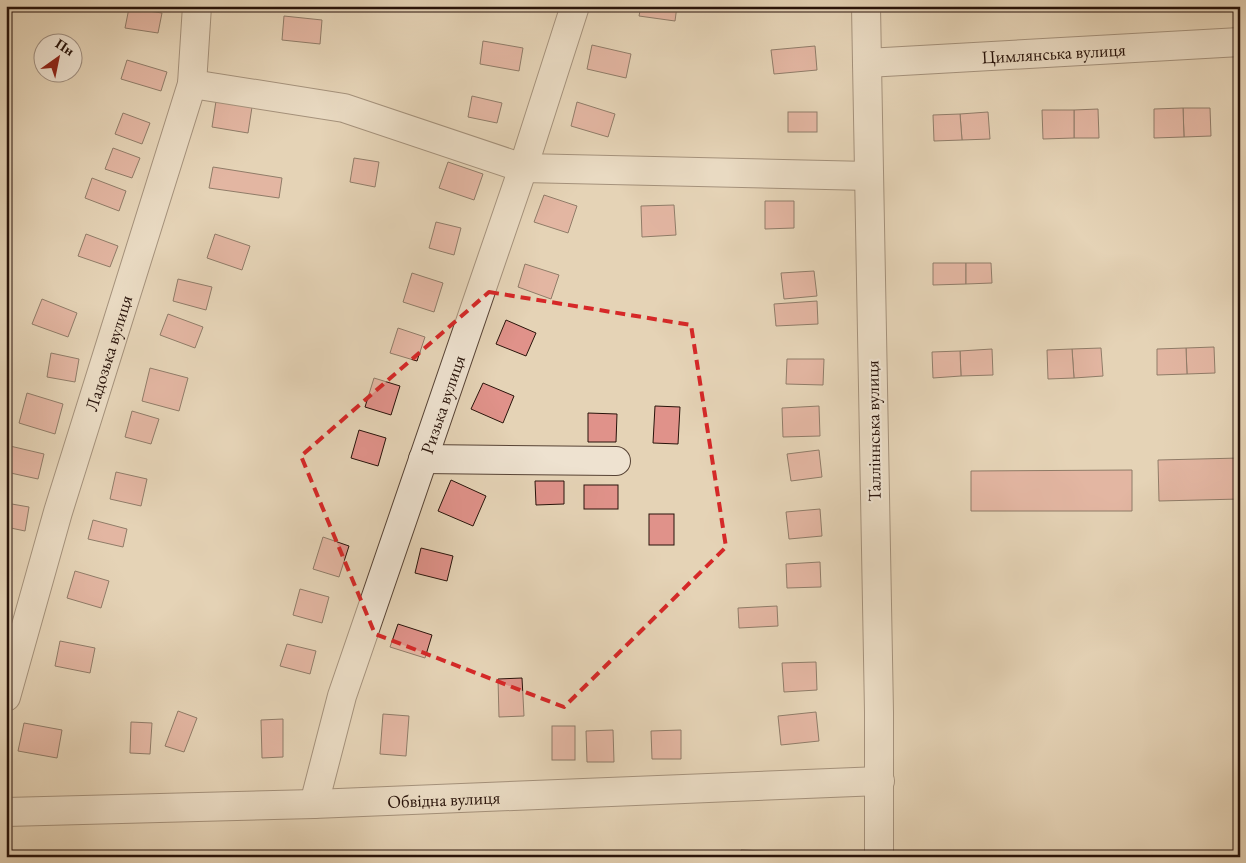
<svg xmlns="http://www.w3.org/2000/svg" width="1246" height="863" viewBox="0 0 1246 863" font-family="'EB Garamond',serif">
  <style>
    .building { fill: #e0928a; stroke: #28130a }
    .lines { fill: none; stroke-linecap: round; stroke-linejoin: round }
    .minor-casing { stroke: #574335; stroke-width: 30 }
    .tertiary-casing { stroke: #574335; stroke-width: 30 }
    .minor { stroke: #eee2d0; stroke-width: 28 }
    .tertiary { stroke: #eee2d0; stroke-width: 28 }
    .marked { fill: none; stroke: #d62828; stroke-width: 4; stroke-dasharray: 10 6; stroke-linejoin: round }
    .labels { text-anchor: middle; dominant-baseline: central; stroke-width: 4.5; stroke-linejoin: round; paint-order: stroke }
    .street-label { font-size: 18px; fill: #28130a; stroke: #eee2d0 }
  </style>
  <rect width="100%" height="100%" fill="#e5d3b6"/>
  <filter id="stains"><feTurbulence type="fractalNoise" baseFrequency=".004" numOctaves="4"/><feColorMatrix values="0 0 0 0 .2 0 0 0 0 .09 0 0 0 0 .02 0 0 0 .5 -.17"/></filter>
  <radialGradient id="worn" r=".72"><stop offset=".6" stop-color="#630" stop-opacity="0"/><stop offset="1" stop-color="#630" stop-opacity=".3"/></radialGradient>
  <g class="building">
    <path d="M 234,6 L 278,6 L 277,11 Z"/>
    <path d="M 641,6 L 677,6 L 675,21 L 639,16 Z"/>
    <path d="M 773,6 L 815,6 L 816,8 L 773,11 Z"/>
    <path d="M 129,8 L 162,13 L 158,33 L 125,28 Z"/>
    <path d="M 284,16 L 322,20 L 320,44 L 282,40 Z"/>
    <path d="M 483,41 L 523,48 L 519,71 L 480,64 Z"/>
    <path d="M 592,45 L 631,54 L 626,78 L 587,69 Z"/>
    <path d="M 815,46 L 817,70 L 774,74 L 771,50 Z"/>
    <path d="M 127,60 L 167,72 L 161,91 L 121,79 Z"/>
    <path d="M 472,96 L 502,103 L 497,123 L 468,117 Z"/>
    <path d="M 216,101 L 252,107 L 248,133 L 212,127 Z"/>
    <path d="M 577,102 L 615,114 L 608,137 L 571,126 Z"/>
    <path d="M 1183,108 L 1210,108 L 1211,136 L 1184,137 Z"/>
    <path d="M 1183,108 L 1184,137 L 1154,138 L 1154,109 Z"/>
    <path d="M 1098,109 L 1099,138 L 1074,138 L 1074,110 Z"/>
    <path d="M 1042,110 L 1074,110 L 1074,138 L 1043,139 Z"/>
    <rect x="788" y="112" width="29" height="20"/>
    <path d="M 988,112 L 990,139 L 962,140 L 960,114 Z"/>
    <path d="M 123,113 L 150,123 L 142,144 L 115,134 Z"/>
    <path d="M 960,114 L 962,140 L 934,141 L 933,115 Z"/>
    <path d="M 113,148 L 140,158 L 132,178 L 105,169 Z"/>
    <path d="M 354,158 L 379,162 L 375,187 L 350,182 Z"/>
    <path d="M 448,162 L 483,174 L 474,200 L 439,188 Z"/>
    <path d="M 213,167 L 282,178 L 279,198 L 209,188 Z"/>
    <path d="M 92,178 L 126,191 L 119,211 L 85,198 Z"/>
    <path d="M 544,195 L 577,206 L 568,233 L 534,222 Z"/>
    <path d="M 765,201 L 794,201 L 794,228 L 765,229 Z"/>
    <path d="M 674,205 L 676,235 L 642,237 L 641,206 Z"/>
    <path d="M 436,222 L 461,228 L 454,255 L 429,248 Z"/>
    <path d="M 86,234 L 118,246 L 110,267 L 78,256 Z"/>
    <path d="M 215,234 L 250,246 L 242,270 L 207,258 Z"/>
    <path d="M 933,263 L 966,263 L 966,284 L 933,285 Z"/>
    <path d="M 966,263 L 991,263 L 992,283 L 966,284 Z"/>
    <path d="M 525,264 L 559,275 L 551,299 L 518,287 Z"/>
    <path d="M 814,271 L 817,296 L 784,299 L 781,273 Z"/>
    <path d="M 412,273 L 443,283 L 434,312 L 403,302 Z"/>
    <path d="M 178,279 L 212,287 L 206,310 L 173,301 Z"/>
    <path d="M 42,299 L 77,313 L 68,337 L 32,324 Z"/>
    <path d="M 817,301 L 818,324 L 776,326 L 774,304 Z"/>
    <path d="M 168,314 L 203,327 L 195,348 L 160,335 Z"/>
    <path d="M 506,320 L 536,333 L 526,356 L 496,344 Z"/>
    <path d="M 398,328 L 425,337 L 417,361 L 390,353 Z"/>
    <path d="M 1214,347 L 1215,373 L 1187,374 L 1186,348 Z"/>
    <path d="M 1101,348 L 1103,376 L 1074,378 L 1072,349 Z"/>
    <path d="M 1186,348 L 1187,374 L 1157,375 L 1157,349 Z"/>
    <path d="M 992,349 L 993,375 L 961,376 L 960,351 Z"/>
    <path d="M 1072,349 L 1074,378 L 1048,379 L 1047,350 Z"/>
    <path d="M 960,351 L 961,376 L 933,378 L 932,352 Z"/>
    <path d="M 51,353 L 79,359 L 75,382 L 47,377 Z"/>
    <path d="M 787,359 L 824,359 L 823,385 L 786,384 Z"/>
    <path d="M 150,368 L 188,378 L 179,411 L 142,401 Z"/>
    <path d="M 374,378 L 400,386 L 391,415 L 365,407 Z"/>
    <path d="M 483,383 L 514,396 L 503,423 L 471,409 Z"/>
    <path d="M 27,393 L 63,404 L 55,434 L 19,423 Z"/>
    <path d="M 655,406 L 680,407 L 678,444 L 653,443 Z"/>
    <path d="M 819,406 L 820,436 L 783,437 L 782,408 Z"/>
    <path d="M 132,411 L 159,419 L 151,444 L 125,437 Z"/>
    <path d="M 588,413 L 617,414 L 616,442 L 588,442 Z"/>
    <path d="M 359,430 L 386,438 L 378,466 L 351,458 Z"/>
    <path d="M 10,446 L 44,454 L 38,479 L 6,472 L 6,461 Z"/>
    <path d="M 819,450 L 822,477 L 791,481 L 787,454 Z"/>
    <path d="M 1240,458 L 1240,499 L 1159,501 L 1158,460 Z"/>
    <path d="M 1132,470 L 1132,511 L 971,511 L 971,471 Z"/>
    <path d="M 116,472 L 147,479 L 141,506 L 110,499 Z"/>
    <path d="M 451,480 L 486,496 L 473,526 L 438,511 Z"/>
    <path d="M 535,481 L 564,481 L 564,504 L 536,505 Z"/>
    <rect x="584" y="485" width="34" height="24"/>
    <path d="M 6,503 L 29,507 L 25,531 L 6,527 Z"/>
    <path d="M 820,509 L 822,536 L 789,539 L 786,512 Z"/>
    <rect x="649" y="514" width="25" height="31"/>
    <path d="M 93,520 L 127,529 L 123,547 L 88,539 Z"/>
    <path d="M 323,537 L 349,546 L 339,577 L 313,569 Z"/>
    <path d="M 421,548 L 453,556 L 447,581 L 415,573 Z"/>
    <path d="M 820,562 L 821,587 L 787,588 L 786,564 Z"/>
    <path d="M 75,571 L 109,581 L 101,608 L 67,598 Z"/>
    <path d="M 300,589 L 329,597 L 322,623 L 293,615 Z"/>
    <path d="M 777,606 L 778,626 L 739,628 L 738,608 Z"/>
    <path d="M 398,624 L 432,635 L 425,658 L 390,647 Z"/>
    <path d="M 60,641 L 95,648 L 90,673 L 55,666 Z"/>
    <path d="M 287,644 L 316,651 L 310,674 L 280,666 Z"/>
    <path d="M 816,662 L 817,690 L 784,692 L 782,663 Z"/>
    <path d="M 522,678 L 524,716 L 499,717 L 498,679 Z"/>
    <path d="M 178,711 L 197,718 L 184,752 L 165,746 Z"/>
    <path d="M 816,712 L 819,741 L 781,745 L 778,716 Z"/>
    <path d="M 383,714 L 409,716 L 406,756 L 380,754 Z"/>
    <path d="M 283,719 L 283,757 L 262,758 L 261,720 Z"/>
    <path d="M 131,722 L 152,723 L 150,754 L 130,753 Z"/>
    <path d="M 24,723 L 62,730 L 57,758 L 18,751 Z"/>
    <rect x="552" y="726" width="23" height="34"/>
    <path d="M 613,730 L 614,762 L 587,762 L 586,731 Z"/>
    <path d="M 681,730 L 681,759 L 652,759 L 651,731 Z"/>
    <path d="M 741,850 L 789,852 L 789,857 L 741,857 Z"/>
  </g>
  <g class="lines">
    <g class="minor-casing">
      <g id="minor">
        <path d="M 866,6 L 867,63"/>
        <path d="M 192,84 L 344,108 L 523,168 L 869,176"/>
        <path d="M 423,459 L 616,461"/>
        <path id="s1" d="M 6,697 L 58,512 L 192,84 L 197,6"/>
        <path id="s2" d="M 314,804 L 342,696 L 523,168 L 575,6"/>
        <path id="s3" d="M 6,812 L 314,804 L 880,781"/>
      </g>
    </g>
    <g class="tertiary-casing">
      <g id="tertiary">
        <path id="s4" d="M 879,857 L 879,712 L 867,63 L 1240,42"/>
      </g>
    </g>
    <use href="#minor" class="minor"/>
    <use href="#tertiary" class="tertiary"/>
  </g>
  <path d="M0 0H1246V863H0ZM 489,292 L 691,325 L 726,547 L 564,707 L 375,634 L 301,456 Z" fill="#e5d3b6" fill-opacity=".55" fill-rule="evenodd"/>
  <path class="marked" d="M 489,292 L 691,325 L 726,547 L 564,707 L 375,634 L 301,456 Z"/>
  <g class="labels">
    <g class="street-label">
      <text stroke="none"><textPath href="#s4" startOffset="981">Цимлянська вулиця</textPath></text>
      <text stroke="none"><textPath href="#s1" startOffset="359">Ладозька вулиця</textPath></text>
      <text stroke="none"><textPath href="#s2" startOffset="420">Ризька вулиця</textPath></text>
      <text transform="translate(873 431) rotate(-91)">Талліннська вулиця</text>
      <text stroke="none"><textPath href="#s3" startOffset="438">Обвідна вулиця</textPath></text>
    </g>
  </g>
  <rect width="1246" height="863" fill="none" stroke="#e5d3b6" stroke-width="25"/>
  <rect x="8" y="8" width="1231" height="848" fill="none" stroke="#28130a" stroke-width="2.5"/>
  <rect x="12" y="12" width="1221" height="838" fill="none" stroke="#28130a"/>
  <g transform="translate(58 58) rotate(33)"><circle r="24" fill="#eee2d0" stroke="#9f8f81"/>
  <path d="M0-4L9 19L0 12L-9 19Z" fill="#8f2418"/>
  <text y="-8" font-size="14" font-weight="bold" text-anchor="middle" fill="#28130a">Пн</text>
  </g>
  <rect width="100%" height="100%" filter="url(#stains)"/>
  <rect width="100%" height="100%" fill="url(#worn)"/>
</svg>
